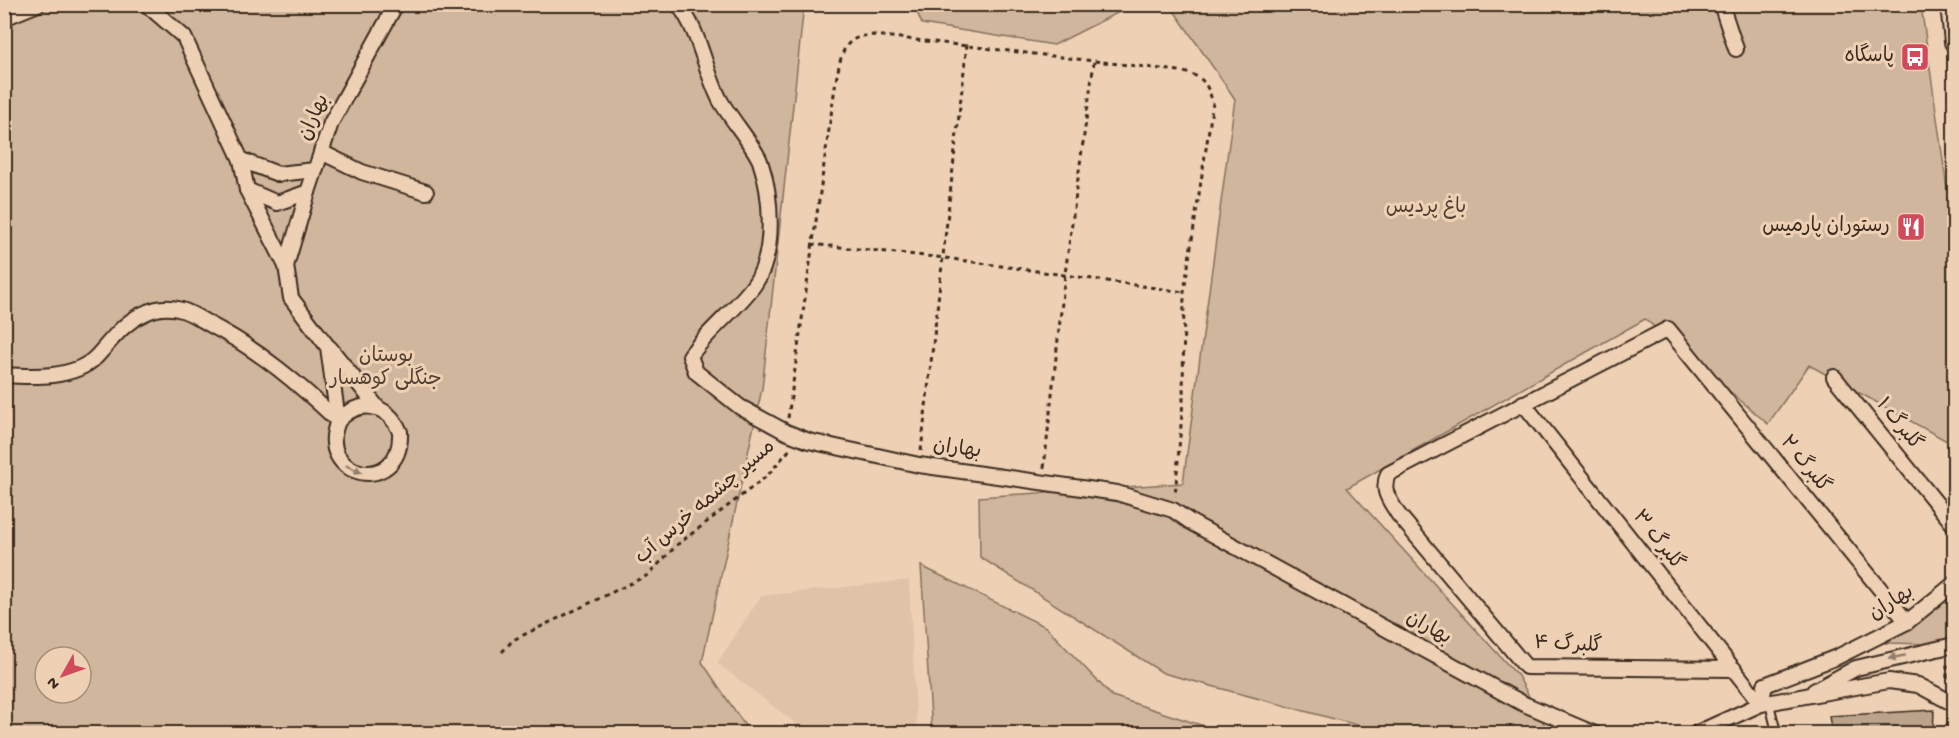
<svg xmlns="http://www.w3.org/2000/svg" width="1959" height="738" viewBox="0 0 1959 738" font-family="'Gochi Hand','Playpen Sans Arabic',sans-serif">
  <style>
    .built { fill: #dfc3a8 }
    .green { fill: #d0b69c; stroke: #86705d; stroke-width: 1.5; fill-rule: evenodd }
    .building { fill: #bca38b; stroke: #3b2a1e; stroke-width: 1.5 }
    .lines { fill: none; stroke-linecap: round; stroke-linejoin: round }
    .service-casing { stroke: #3b2a1e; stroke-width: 11 }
    .minor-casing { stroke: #3b2a1e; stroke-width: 18 }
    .secondary-casing { stroke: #3b2a1e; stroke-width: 22 }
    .path { stroke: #3b2a1e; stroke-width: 3; stroke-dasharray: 4.5 4.5; stroke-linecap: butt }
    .service { stroke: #eed1b5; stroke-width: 7 }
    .minor { stroke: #eed1b5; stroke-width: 14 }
    .secondary { stroke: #eed1b5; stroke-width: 18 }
    .oneway { fill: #947e6a }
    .labels { text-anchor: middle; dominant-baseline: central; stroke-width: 6; stroke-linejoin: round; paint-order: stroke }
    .poi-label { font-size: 20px; fill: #3b2a1e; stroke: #eed1b5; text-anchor: end }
    .street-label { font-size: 20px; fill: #3b2a1e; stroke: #eed1b5 }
    .park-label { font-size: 20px; fill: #513f31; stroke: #eed1b5 }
  </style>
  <rect width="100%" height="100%" fill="#eed1b5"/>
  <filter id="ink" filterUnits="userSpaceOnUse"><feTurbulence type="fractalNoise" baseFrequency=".0167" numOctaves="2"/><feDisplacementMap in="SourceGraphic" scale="12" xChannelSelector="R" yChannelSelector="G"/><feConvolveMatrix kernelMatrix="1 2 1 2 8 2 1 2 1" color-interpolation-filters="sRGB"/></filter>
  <g filter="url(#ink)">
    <path class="built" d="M 909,580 L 917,733 L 808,733 L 717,663 L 761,596 Z"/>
    <g class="green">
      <path d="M 4,5 L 804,5 L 762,389 L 702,662 L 750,733 L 5,733 ZM 45,657 L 81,657 L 81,693 L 45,693 Z"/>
      <path d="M 914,5 L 1133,5 L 1054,45 L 922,24 Z"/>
      <path d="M 1170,5 L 1921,5 L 1954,238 L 1954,445 L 1809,365 L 1768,424 L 1645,319 L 1347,488 L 1518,676 L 1549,733 L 1379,731 L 1163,673 L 980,557 L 979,497 L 1183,483 L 1235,99 Z"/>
      <path d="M 921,566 L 1046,627 L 1112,696 L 1225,733 L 932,733 Z"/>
      <path d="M 1954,592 L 1953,636 L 1933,644 L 1886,643 L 1926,617 Z"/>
    </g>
    <path class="building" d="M 1934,710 L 1933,734 L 1832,734 L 1829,716 Z"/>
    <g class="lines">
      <g class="service-casing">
        <path id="service" d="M 1769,702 L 1777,734"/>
      </g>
      <g class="minor-casing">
        <g id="minor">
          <path d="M 146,4 L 184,37 L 241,160 L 247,190 L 286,266 L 291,298 L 328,347 L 338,421 C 314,479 403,496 400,432 C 388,403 359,398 338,421"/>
          <path d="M 678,4 C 700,31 704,69 720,100 C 730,118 754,146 760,161 C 772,196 776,255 754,285 C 735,311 708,330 690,356 L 696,372 L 740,407 L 786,432 L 809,441 L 919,465 L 1117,493 L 1173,510 L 1192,523 L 1524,704 L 1595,734"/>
          <path d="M 1721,4 L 1736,49"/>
          <path d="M 4,18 L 38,4"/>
          <path d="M 321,152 L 362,172 L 426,192"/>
          <path d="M 241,160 L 278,174 L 315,170"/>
          <path d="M 247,190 L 277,203 L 308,192 L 331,123 L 396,4"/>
          <path d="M 286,266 L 308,192"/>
          <path d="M 330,348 L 377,407"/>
          <path d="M 4,375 C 33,377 74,379 96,357 C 110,342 123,323 143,314 C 155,308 169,306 182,310 C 192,313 202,320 211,325 C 259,350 299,384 338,421"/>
          <path d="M 1834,377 L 1954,525"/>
          <path d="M 1523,403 L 1761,704 L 1889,681 L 1918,685 L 1954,704"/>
          <path d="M 1734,669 L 1526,667 L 1398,514 C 1389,499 1381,491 1388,474 L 1668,329 L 1907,622"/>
          <path d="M 1814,691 L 1856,668 L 1954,645"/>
          <path d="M 1695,734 L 1761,704 L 1765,685 L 1837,657 L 1907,622 L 1954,584"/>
        </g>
      </g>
      <g class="secondary-casing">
        <path id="secondary" d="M 1950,4 L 1954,42"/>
      </g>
      <g class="path">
        <path d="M 811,244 L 945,258 L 1184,292"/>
        <path d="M 788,418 L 836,80 C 842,53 842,36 874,35 L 1179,71 C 1202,76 1206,80 1213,103 L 1184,292 L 1183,401 L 1175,496"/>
        <path d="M 921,451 L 967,44"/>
        <path d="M 1044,468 L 1065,274 L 1094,62"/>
        <path d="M 502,652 L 513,640 L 648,575 L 677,545 L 767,476 L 791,448"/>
        <path d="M 1947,678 L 1947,661"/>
      </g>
      <use href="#service" class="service"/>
      <use href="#minor" class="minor"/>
      <use href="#secondary" class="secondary"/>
    </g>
    <defs><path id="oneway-solid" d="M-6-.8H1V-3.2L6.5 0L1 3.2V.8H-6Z" transform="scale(1.5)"/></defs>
    <g class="oneway">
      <use href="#oneway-solid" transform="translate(354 469) rotate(24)"/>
      <use href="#oneway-solid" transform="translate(1897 657) rotate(169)"/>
    </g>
  </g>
  <defs>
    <g id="bus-square" transform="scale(1.5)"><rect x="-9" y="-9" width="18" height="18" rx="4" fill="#d1495b" stroke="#eed1b5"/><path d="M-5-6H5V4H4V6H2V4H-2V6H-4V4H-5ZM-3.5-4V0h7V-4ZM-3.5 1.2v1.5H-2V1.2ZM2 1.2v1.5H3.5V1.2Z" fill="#fff"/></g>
    <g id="restaurant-square" transform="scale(1.5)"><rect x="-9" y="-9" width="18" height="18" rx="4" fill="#d1495b" stroke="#eed1b5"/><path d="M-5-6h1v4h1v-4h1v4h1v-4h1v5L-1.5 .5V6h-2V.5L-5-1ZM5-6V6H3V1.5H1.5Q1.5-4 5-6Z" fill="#fff"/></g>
  </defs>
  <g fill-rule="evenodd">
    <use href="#bus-square" x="1915" y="57"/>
    <use href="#restaurant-square" x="1911" y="227"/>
  </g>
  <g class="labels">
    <g class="poi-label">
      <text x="1894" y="57">پاسگاه</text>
      <text x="1890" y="227">رستوران پارمیس</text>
    </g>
    <g class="street-label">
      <text transform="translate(315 118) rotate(-66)">بهاران</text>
      <text transform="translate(1898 425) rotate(51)">گلبرگ ۱</text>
      <text transform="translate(957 450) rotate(8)">بهاران</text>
      <text transform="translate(1804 465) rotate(51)">گلبرگ ۲</text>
      <text transform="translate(706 503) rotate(-41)">مسیر چشمه خرس آب</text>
      <text transform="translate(1657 541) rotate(52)">گلبرگ ۳</text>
      <text transform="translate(1892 604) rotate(-32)">بهاران</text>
      <text transform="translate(1428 629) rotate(29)">بهاران</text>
      <text transform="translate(1568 646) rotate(3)">گلبرگ ۴</text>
    </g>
    <g class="park-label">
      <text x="1426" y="208">باغ پردیس</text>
      <text x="386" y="357">بوستان<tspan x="386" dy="23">جنگلی کوهسار</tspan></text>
    </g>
  </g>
  <rect width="1959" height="738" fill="none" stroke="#eed1b5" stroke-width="24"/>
  <rect x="12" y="12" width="1935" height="714" fill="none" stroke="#3b2a1e" stroke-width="2" filter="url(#ink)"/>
  <g transform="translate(63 675) rotate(230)"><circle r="28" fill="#eed1b5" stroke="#a68e79" stroke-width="1.5"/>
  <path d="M0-4.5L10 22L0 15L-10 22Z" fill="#d1495b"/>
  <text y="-9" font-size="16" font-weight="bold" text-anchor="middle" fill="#3b2a1e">N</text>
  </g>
</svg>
